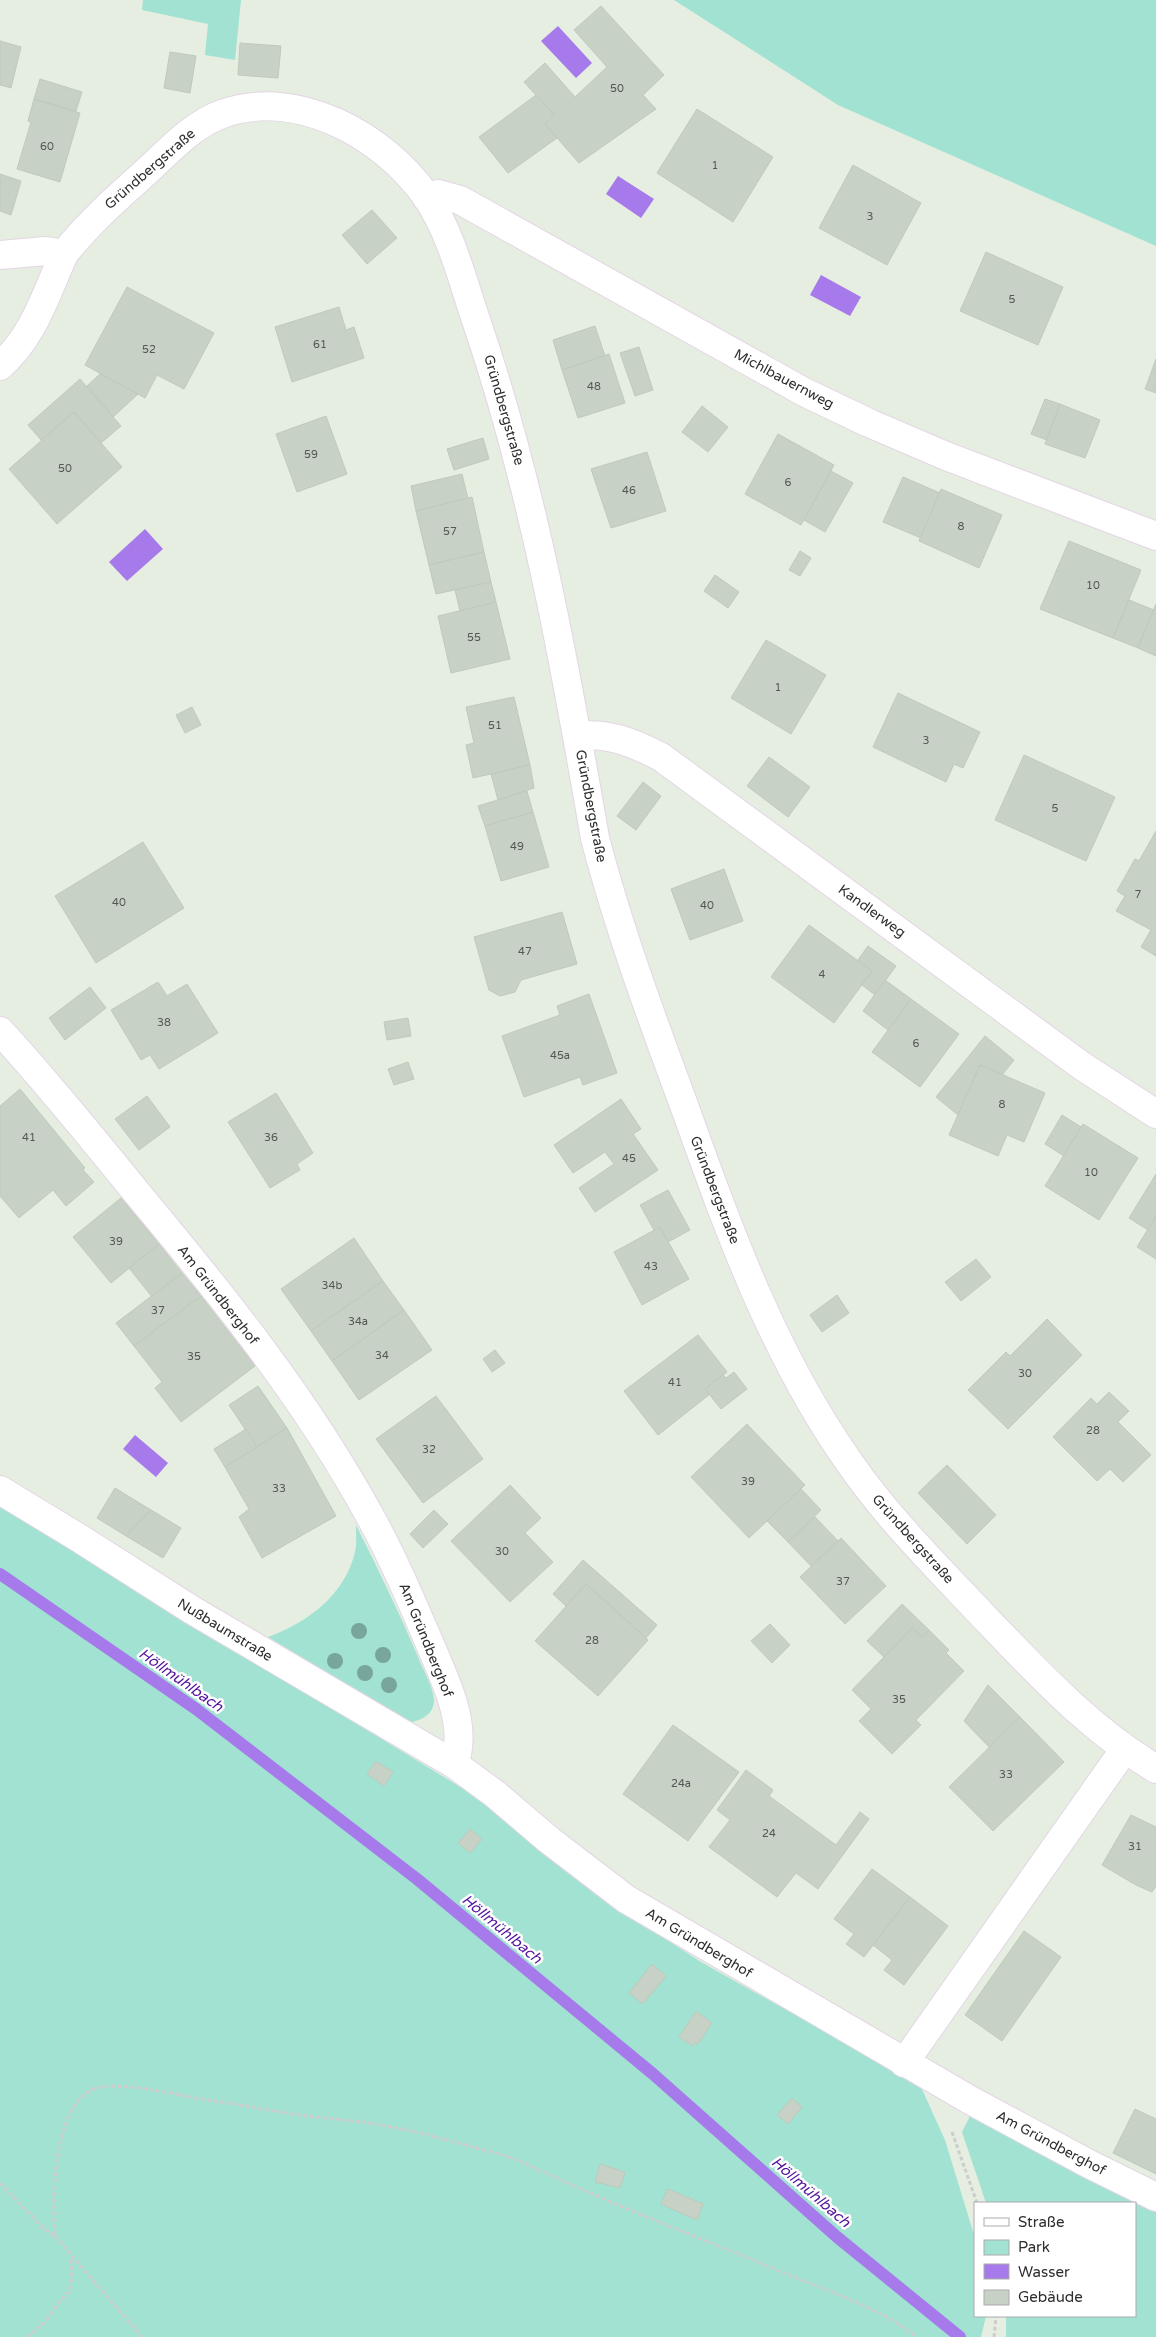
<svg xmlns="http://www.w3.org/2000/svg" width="1156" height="2337" viewBox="0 0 1156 2337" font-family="'Varela Round',sans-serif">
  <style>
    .green { fill: #a1e2d3 }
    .water { fill: #a67aea }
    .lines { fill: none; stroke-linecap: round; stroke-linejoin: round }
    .stream { stroke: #a67aea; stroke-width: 12 }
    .building { fill: #c8d1c6; stroke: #becaba }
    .minor-casing { stroke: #e4d6e5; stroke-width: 30 }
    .path { stroke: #cdcdcd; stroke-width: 3; stroke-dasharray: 4 2.5; stroke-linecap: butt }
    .minor { stroke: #fff; stroke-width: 28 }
    .tree { fill: #78a59c }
    .labels { text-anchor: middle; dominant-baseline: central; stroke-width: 5; stroke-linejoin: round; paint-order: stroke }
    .number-label { font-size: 11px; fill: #545754 }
    .street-label { font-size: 14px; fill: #2e2e2e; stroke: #fff }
    .water-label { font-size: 15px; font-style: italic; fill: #53149c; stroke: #fff }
  </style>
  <rect width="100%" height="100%" fill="#e5eee1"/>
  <g class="green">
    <path d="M 143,0 L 241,0 L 235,60 L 205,55 L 208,24 L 142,10 Z"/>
    <path d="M 674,0 L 1156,0 L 1156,246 L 838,105 Z"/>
    <path d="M 0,1506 L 462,1788 L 523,1833 L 598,1895 L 701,1962 L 920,2085 L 945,2140 L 975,2238 L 975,2316 L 986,2316 L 981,2337 L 0,2337 Z"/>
    <path d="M 356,1525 C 378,1569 399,1612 418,1657 C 423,1670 433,1686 434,1700 C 434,1713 424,1719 412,1722 L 393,1712 L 268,1637 C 307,1623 345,1595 355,1552 C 357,1544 356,1534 356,1525 Z"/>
    <path d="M 970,2116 L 1085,2176 L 1156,2210 L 1156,2337 L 1006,2337 L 1006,2316 L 1135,2316 L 1135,2203 L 986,2203 L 962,2132 Z"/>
  </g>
  <g class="water">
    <path d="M 558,26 L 592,63 L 576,78 L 541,41 Z"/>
    <path d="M 618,176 L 654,199 L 641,218 L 606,194 Z"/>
    <path d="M 821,275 L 861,297 L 850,316 L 810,295 Z"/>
    <path d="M 145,529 L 163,549 L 127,581 L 109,562 Z"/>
    <path d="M 135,1435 L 168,1463 L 156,1477 L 123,1449 Z"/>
  </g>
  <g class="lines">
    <path class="stream" d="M 0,1574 L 196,1709 L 417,1879 L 653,2074 L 837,2237 L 960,2337"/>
  </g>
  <g class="building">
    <path d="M 601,6 L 664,75 L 643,95 L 656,109 L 579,163 L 545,124 L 554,115 L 524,82 L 545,63 L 575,97 L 607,67 L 574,30 Z"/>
    <path d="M 0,41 L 21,47 L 11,88 L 0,85 Z"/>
    <path d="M 240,43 L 281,46 L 278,78 L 238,75 Z"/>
    <path d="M 170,52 L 196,56 L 190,93 L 164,88 Z"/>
    <path d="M 40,79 L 82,92 L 76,111 L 34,99 Z"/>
    <path d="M 536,95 L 554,115 L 545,124 L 557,138 L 508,173 L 479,137 Z"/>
    <path d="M 34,99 L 80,113 L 60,182 L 17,169 L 31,122 L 28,121 Z"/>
    <path d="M 697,109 L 773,157 L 733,222 L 657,173 Z"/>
    <path d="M 853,165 L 921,203 L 887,265 L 819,228 Z"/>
    <path d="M 0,174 L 21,181 L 11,215 L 0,211 Z"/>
    <path d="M 372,210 L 397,238 L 367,264 L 342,235 Z"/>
    <path d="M 986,252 L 1063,287 L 1038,345 L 960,311 Z"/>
    <path d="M 127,287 L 214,333 L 184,389 L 157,375 L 145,398 L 85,365 Z"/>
    <path d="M 339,307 L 346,330 L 354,327 L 364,358 L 292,382 L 275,327 Z"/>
    <path d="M 595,326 L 605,356 L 562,370 L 553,340 Z"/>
    <path d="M 639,347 L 653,390 L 635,396 L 620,353 Z"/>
    <path d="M 609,354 L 625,403 L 578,418 L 562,370 Z"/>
    <path d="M 1156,359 L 1156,393 L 1145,389 Z"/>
    <path d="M 100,374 L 138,394 L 113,417 L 87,386 Z"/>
    <path d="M 80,379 L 121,426 L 101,443 L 74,412 L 41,440 L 28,425 Z"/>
    <path d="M 1045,399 L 1060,404 L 1047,440 L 1031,434 Z"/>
    <path d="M 1060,404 L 1100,420 L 1085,458 L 1045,444 Z"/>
    <path d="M 702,406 L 728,427 L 708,452 L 682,432 Z"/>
    <path d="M 74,412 L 122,467 L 57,524 L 9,469 Z"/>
    <path d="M 326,416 L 347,474 L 297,492 L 276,434 Z"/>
    <path d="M 778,434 L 834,465 L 801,525 L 745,494 Z"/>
    <path d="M 483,438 L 489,459 L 454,470 L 447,449 Z"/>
    <path d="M 647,452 L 666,511 L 611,528 L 591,469 Z"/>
    <path d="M 831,471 L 853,483 L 825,532 L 804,520 Z"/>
    <path d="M 462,474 L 468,499 L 416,511 L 411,486 Z"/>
    <path d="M 903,477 L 940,493 L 921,538 L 883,522 Z"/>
    <path d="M 941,489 L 1002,515 L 979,568 L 919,541 Z"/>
    <path d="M 472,497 L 484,552 L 429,565 L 416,511 Z"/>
    <path d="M 1069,541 L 1141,570 L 1113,638 L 1040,609 Z"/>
    <path d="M 800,551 L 811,558 L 800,576 L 789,570 Z"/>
    <path d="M 484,552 L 491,582 L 436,594 L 429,565 Z"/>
    <path d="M 715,575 L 739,592 L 728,608 L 704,591 Z"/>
    <path d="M 491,582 L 496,602 L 460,611 L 455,590 Z"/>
    <path d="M 1129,600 L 1154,610 L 1138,648 L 1113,638 Z"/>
    <path d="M 496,602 L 510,659 L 451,673 L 438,616 Z"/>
    <path d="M 1156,604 L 1156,656 L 1138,648 Z"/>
    <path d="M 766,640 L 826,675 L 791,734 L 731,698 Z"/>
    <path d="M 898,693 L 980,732 L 963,768 L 954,764 L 946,782 L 873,747 Z"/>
    <path d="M 514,697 L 530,765 L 473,778 L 466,745 L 474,743 L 466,707 Z"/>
    <path d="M 192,707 L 201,725 L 185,733 L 176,715 Z"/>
    <path d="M 1024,755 L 1115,797 L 1086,861 L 995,820 Z"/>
    <path d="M 769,757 L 810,787 L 788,817 L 747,786 Z"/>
    <path d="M 530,765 L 534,788 L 498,800 L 491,774 Z"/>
    <path d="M 643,782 L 661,796 L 636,830 L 617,816 Z"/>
    <path d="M 527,791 L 533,812 L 485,826 L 478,806 Z"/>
    <path d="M 533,812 L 549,867 L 501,881 L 485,826 Z"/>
    <path d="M 1156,831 L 1156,956 L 1141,947 L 1151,930 L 1116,911 L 1125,896 L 1117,891 L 1135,859 L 1139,861 Z"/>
    <path d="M 143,842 L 184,908 L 96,963 L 55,896 Z"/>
    <path d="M 724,869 L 743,921 L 690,940 L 671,889 Z"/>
    <path d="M 562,912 L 577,964 L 521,980 L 515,992 L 500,996 L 489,990 L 474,937 Z"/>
    <path d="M 809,925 L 872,971 L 834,1023 L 771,977 Z"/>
    <path d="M 868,946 L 896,966 L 875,995 L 862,985 L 872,971 L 858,960 Z"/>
    <path d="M 885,980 L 911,999 L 888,1030 L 863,1011 Z"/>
    <path d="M 158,982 L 167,996 L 187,984 L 218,1033 L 159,1069 L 150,1055 L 141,1060 L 111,1010 Z"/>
    <path d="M 90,987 L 106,1008 L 65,1040 L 49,1018 Z"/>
    <path d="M 589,994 L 617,1073 L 583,1085 L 580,1077 L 524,1097 L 502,1036 L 560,1015 L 557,1006 Z"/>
    <path d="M 911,999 L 959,1034 L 920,1087 L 872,1052 Z"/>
    <path d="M 408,1018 L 411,1036 L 387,1040 L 384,1022 Z"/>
    <path d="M 985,1036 L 1014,1060 L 1002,1075 L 980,1065 L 958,1115 L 936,1097 Z"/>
    <path d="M 408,1062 L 414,1079 L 394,1085 L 388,1069 Z"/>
    <path d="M 980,1065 L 1045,1093 L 1024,1142 L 1007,1135 L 998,1156 L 949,1135 Z"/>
    <path d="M 20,1089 L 85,1168 L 83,1170 L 94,1182 L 66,1206 L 53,1190 L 19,1218 L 0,1196 L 0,1106 Z"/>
    <path d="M 276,1093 L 313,1153 L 297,1164 L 300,1170 L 270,1188 L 228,1122 Z"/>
    <path d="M 147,1096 L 170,1127 L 139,1150 L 115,1119 Z"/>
    <path d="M 621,1099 L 641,1129 L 633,1134 L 658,1170 L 595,1212 L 579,1188 L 614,1164 L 605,1152 L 573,1173 L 554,1145 Z"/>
    <path d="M 1062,1115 L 1081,1127 L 1064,1156 L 1045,1144 Z"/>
    <path d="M 1083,1124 L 1138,1158 L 1099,1220 L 1045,1186 Z"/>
    <path d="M 1156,1174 L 1156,1216 L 1148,1230 L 1129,1218 Z"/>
    <path d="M 668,1190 L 690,1230 L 668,1242 L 660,1227 L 654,1230 L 640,1205 Z"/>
    <path d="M 121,1198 L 159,1244 L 111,1283 L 73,1237 Z"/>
    <path d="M 1156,1216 L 1156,1259 L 1137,1247 Z"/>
    <path d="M 660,1227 L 689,1279 L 642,1305 L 614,1252 Z"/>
    <path d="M 354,1238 L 383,1281 L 311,1331 L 281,1289 Z"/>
    <path d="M 159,1244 L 182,1273 L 152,1297 L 129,1268 Z"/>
    <path d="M 976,1259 L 991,1277 L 961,1301 L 945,1282 Z"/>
    <path d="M 182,1273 L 201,1296 L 134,1346 L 116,1323 Z"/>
    <path d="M 383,1281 L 404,1310 L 332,1361 L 311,1331 Z"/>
    <path d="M 837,1295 L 849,1313 L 822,1332 L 810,1315 Z"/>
    <path d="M 201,1296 L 255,1366 L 181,1422 L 155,1388 L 162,1382 L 134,1346 Z"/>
    <path d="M 404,1310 L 432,1350 L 359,1400 L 332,1361 Z"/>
    <path d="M 1047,1319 L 1082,1355 L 1008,1429 L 968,1390 L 1006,1352 L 1010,1356 Z"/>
    <path d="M 698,1335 L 727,1372 L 705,1389 L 710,1394 L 658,1435 L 624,1391 Z"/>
    <path d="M 495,1350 L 505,1363 L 492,1372 L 483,1359 Z"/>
    <path d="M 734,1372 L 747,1389 L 721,1409 L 705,1389 L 723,1375 L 726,1378 Z"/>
    <path d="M 258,1386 L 287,1428 L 257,1447 L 229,1405 Z"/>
    <path d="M 1109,1392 L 1129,1411 L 1118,1422 L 1151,1455 L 1123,1482 L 1110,1469 L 1097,1481 L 1053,1437 L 1091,1398 L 1097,1404 Z"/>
    <path d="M 436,1396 L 483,1459 L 423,1503 L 376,1439 Z"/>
    <path d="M 747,1424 L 805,1485 L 749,1538 L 691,1477 Z"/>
    <path d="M 287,1428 L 336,1516 L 262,1558 L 239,1517 L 249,1509 L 225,1467 Z"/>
    <path d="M 246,1429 L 257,1447 L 225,1467 L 214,1449 Z"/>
    <path d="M 947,1465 L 996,1515 L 967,1544 L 918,1493 Z"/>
    <path d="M 510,1485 L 541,1518 L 525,1533 L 553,1562 L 510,1602 L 451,1541 Z"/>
    <path d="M 115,1488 L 151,1510 L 126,1536 L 97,1518 Z"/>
    <path d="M 801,1489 L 821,1510 L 788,1542 L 767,1521 Z"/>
    <path d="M 151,1510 L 181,1528 L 163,1558 L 126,1536 Z"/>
    <path d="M 434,1510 L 448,1524 L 423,1548 L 410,1534 Z"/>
    <path d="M 815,1517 L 838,1541 L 811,1566 L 788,1542 Z"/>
    <path d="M 841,1538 L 886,1586 L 845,1624 L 800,1577 Z"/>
    <path d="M 583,1560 L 657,1625 L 646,1638 L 586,1584 L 566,1606 L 553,1594 Z"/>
    <path d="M 586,1584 L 648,1640 L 598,1696 L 535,1641 Z"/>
    <path d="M 902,1604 L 929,1630 L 922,1637 L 912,1628 L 884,1657 L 867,1641 Z"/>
    <path d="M 770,1624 L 790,1645 L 772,1663 L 751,1641 Z"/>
    <path d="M 912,1628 L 922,1637 L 929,1630 L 949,1650 L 946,1653 L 964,1671 L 916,1720 L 921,1725 L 892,1754 L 859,1721 L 871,1709 L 852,1690 Z"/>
    <path d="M 988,1685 L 1020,1717 L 989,1747 L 964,1721 Z"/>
    <path d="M 1020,1717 L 1064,1762 L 993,1831 L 949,1787 Z"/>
    <path d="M 673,1725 L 739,1772 L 688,1841 L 623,1794 Z"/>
    <path d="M 376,1761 L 393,1772 L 384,1786 L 367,1774 Z"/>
    <path d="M 746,1770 L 773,1790 L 769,1796 L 836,1845 L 860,1812 L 869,1819 L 818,1889 L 796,1873 L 777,1897 L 709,1847 L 730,1820 L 717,1810 Z"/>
    <path d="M 1131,1815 L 1156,1827 L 1156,1886 L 1152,1892 L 1136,1885 L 1102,1865 Z"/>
    <path d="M 470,1829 L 482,1839 L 470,1853 L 458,1843 Z"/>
    <path d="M 872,1869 L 910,1897 L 864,1957 L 846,1944 L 854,1934 L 834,1919 Z"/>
    <path d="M 910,1897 L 948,1926 L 904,1985 L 884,1970 L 892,1960 L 873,1945 Z"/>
    <path d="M 1024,1931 L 1061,1957 L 1002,2041 L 965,2015 Z"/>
    <path d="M 652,1964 L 666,1976 L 643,2004 L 629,1993 Z"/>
    <path d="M 696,2011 L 712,2023 L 698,2044 L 695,2042 L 693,2046 L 679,2037 Z"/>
    <path d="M 792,2098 L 802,2107 L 788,2124 L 777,2115 Z"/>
    <path d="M 1135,2109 L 1156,2119 L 1156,2174 L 1113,2153 Z"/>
    <path d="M 600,2164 L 625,2172 L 620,2188 L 595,2182 Z"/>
    <path d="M 668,2189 L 703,2204 L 697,2220 L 661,2204 Z"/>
  </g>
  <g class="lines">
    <g class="minor-casing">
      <g id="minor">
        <path d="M 427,198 L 438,194 L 460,200 L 804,392 L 869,423 L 946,456 L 1156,536"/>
        <path d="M 0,255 L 46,251 L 64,254 C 88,223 118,197 147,171 C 170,150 192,125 222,114 C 296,87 383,135 426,196 C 452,234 463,283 478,326 C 534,492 565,665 595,838 C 619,930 652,1019 685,1108 C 729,1231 773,1354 849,1462 C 889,1520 941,1571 989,1622 C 1042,1677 1090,1729 1156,1769"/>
        <path d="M 0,366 C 34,336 46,294 64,254"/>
        <path d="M 577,736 C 608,732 634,743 661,757 L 1082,1066 L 1156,1114"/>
        <path d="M 0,1031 C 48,1083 92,1138 137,1193 C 222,1295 307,1400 371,1518 C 393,1558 411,1600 429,1642 C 444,1678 469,1725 454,1764"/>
        <path d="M 0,1490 L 79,1538 L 192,1610 L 454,1764 L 495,1794 L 549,1840 L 626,1899 L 970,2100 L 1089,2164 L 1156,2197"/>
        <path d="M 904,2063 L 1124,1750"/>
      </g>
    </g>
    <g class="path">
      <path d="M 952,2132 L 977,2203"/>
      <path d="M 0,2183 L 44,2229 L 55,2236 C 52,2200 52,2106 94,2089 C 117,2080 177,2095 202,2099 C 237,2104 272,2111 307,2116 C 333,2119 360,2121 386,2126 C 426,2133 467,2146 507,2156 L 526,2164 C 613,2205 703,2239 792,2276 C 835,2294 879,2308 917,2337"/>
      <path d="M 55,2236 L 142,2337"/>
      <path d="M 27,2337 L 45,2322 L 58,2303 L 69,2292 L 72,2278 L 71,2257"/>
      <path d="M 994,2337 L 996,2316"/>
    </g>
    <use href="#minor" class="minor"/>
  </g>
  <g class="tree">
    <circle cx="359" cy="1631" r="8"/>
    <circle cx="383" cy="1655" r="8"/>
    <circle cx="335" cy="1661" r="8"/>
    <circle cx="365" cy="1673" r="8"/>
    <circle cx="389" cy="1685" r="8"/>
  </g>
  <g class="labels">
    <g class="number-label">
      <text x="617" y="88">50</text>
      <text x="47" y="146">60</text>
      <text x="715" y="165">1</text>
      <text x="870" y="216">3</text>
      <text x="1012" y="299">5</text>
      <text x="320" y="344">61</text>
      <text x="149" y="349">52</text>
      <text x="594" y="386">48</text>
      <text x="311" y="454">59</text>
      <text x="65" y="468">50</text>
      <text x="788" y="482">6</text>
      <text x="629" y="490">46</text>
      <text x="961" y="526">8</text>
      <text x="450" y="531">57</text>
      <text x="1093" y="585">10</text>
      <text x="474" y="637">55</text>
      <text x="778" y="687">1</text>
      <text x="495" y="725">51</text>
      <text x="926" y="740">3</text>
      <text x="1055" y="808">5</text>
      <text x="517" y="846">49</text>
      <text x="1138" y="894">7</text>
      <text x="119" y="902">40</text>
      <text x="707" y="905">40</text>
      <text x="525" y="951">47</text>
      <text x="822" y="974">4</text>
      <text x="164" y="1022">38</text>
      <text x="916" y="1043">6</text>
      <text x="560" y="1055">45a</text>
      <text x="1002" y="1104">8</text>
      <text x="29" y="1137">41</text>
      <text x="271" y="1137">36</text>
      <text x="629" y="1158">45</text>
      <text x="1091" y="1172">10</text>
      <text x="116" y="1241">39</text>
      <text x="651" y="1266">43</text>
      <text x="332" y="1285">34b</text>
      <text x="158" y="1310">37</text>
      <text x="358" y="1321">34a</text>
      <text x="382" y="1355">34</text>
      <text x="194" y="1356">35</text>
      <text x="1025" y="1373">30</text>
      <text x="675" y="1382">41</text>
      <text x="1093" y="1430">28</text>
      <text x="429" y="1449">32</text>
      <text x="748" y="1481">39</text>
      <text x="279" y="1488">33</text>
      <text x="502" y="1551">30</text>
      <text x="843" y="1581">37</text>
      <text x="592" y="1640">28</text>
      <text x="899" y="1699">35</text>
      <text x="1006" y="1774">33</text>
      <text x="681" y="1783">24a</text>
      <text x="769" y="1833">24</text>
      <text x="1135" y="1846">31</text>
    </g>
    <g class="street-label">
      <text transform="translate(150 169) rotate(-41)">Gründbergstraße</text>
      <text transform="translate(784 379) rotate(28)">Michlbauernweg</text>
      <text transform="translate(504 410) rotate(74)">Gründbergstraße</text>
      <text transform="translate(591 806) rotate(79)">Gründbergstraße</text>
      <text transform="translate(872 911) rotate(36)">Kandlerweg</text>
      <text transform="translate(715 1190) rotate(69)">Gründbergstraße</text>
      <text transform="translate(218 1295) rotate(52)">Am Gründberghof</text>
      <text transform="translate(913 1539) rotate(48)">Gründbergstraße</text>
      <text transform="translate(225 1630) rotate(31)">Nußbaumstraße</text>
      <text transform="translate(426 1640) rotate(68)">Am Gründberghof</text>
      <text transform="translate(699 1943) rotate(31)">Am Gründberghof</text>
      <text transform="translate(1051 2143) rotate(28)">Am Gründberghof</text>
    </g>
    <g class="water-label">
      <text transform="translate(181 1680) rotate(35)">Höllmühlbach</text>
      <text transform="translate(502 1929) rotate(40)">Höllmühlbach</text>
      <text transform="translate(811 2192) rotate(41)">Höllmühlbach</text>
    </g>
  </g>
  <rect x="974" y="2202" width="162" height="115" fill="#ffffff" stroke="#ababab"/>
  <rect x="984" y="2218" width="25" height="8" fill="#ffffff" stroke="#ababab"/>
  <text x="1018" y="2227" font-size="15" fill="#2e2e2e">Straße</text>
  <rect x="984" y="2240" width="25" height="15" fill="#a1e2d3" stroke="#ababab"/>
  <text x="1018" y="2252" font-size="15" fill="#2e2e2e">Park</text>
  <rect x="984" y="2264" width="25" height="15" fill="#a67aea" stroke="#ababab"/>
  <text x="1018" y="2277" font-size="15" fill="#2e2e2e">Wasser</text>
  <rect x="984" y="2290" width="25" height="15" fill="#c8d1c6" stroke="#ababab"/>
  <text x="1018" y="2302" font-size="15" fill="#2e2e2e">Gebäude</text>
</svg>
